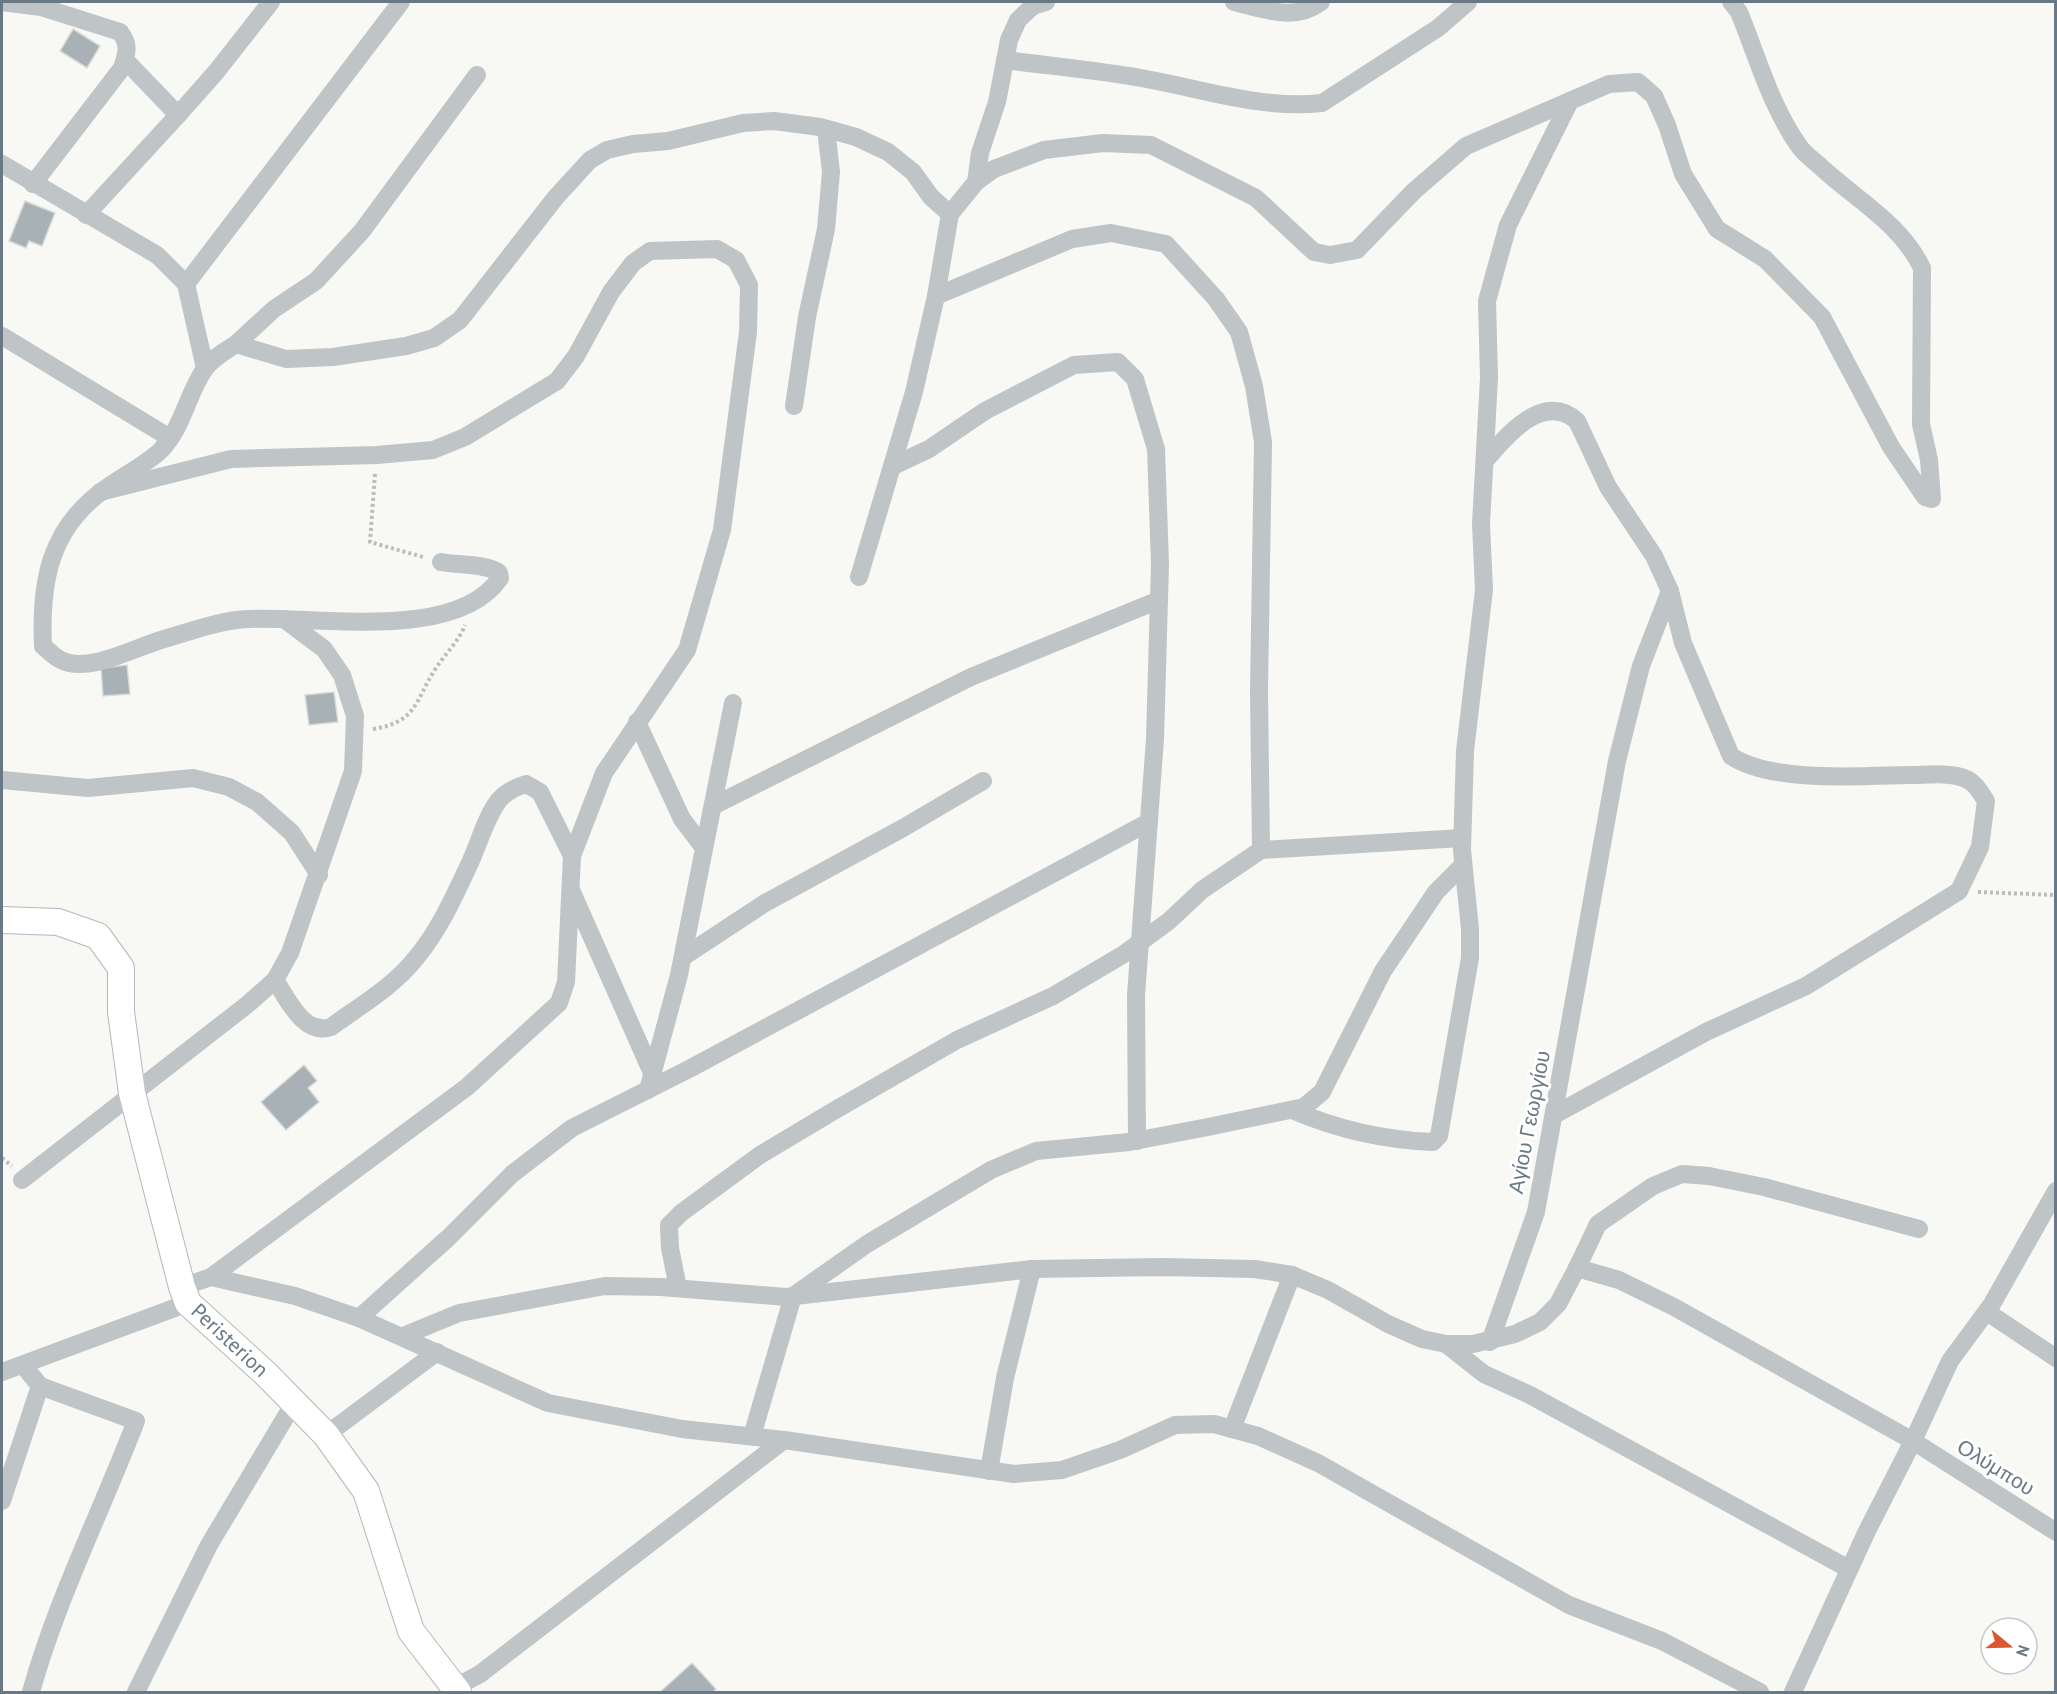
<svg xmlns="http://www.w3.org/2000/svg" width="2057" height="1694" viewBox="0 0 2057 1694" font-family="'PT Sans',sans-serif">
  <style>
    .building { fill: #a8b1b6; stroke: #dadad8; stroke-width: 1.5 }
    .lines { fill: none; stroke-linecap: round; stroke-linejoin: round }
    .secondary-casing { stroke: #b2b8bc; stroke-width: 28 }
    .path { stroke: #babdbf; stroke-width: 4; stroke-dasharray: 3 3; stroke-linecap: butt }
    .street { stroke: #bfc4c7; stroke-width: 18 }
    .secondary { stroke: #fff; stroke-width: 26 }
    .labels { text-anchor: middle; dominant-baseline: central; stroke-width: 6; stroke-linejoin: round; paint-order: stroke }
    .street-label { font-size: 21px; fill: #687985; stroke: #fff }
  </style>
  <rect width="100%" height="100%" fill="#f8f8f5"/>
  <g class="building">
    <path d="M 73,29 L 100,46 L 87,68 L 60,51 Z"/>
    <path d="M 25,201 L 55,213 L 42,246 L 29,241 L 26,248 L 9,241 Z"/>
    <path d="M 127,665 L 130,694 L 103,696 L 101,668 Z"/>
    <path d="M 334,692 L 338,722 L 309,725 L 305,695 Z"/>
    <path d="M 304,1065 L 317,1081 L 308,1088 L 319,1102 L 286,1130 L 261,1102 Z"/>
    <path d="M 692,1663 L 716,1689 L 713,1692 L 660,1692 Z"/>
  </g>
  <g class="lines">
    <g class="secondary-casing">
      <path id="secondary" d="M 2,920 L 58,922 L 98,936 L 121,968 L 121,1012 L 132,1093 L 182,1287 L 188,1303 L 266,1374 L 326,1435 L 366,1491 L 411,1631 L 458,1692"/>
    </g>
    <g class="path">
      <path d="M 375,474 L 370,542 L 423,557"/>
      <path d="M 373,729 C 418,722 415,700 436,668 C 445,654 459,641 465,625"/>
      <path d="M 1978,892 L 2056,895"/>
      <path d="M 2,1158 L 12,1166"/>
    </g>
    <g class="street">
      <path d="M 2,2 L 41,7 L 120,32 C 130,45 127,53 122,68 L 33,184"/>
      <path d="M 1234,2 C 1264,9 1294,22 1321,2"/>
      <path d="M 1005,60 C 1050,66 1096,70 1141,78 C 1199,88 1262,110 1322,103 L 1438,28 L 1468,2"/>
      <path d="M 178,115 L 216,72 L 271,2"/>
      <path d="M 2,164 L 157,255 L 186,284 L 205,368"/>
      <path d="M 976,182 L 994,169 L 1044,150 L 1103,143 L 1151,145 L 1256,198 L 1314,252 L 1330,255 L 1357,250 L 1414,191 L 1466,146 L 1609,84 L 1638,82 L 1654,96 L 1667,125 L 1683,174 L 1717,229 L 1765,259 L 1822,317 L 1891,447 L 1925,497 L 1932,499 L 1929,460 L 1921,424 L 1922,268 C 1901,224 1857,200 1822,168 C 1815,161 1804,154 1799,146 C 1771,107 1757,56 1739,12 L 1731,2"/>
      <path d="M 86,215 L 178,115 L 129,64"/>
      <path d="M 186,284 L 401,2"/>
      <path d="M 936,296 L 950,214 L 976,182 L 980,153 L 997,102 L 1009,40 L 1018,20 L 1033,6 L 1046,2"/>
      <path d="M 2,336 L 170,438"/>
      <path d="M 236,344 L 274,309 L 316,281 L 362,231 L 477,75"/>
      <path d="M 794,406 L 807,317 L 826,229 L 831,172 L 826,129"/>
      <path d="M 1485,461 C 1506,436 1543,391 1577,421 L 1608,487 L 1654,556 L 1670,591"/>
      <path d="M 893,466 L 929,449 L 985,411 L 1074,365 L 1118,362 L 1135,379 L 1156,449 L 1160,564 L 1155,739 L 1136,995 L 1137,1141"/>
      <path d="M 100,492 L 231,459 L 377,455 L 433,450 L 465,437 L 557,381 L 576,356 L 611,292 L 633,263 L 650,251 L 717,249 L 736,260 L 749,285 L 748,332 L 722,530 L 687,650 L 604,773 L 572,856 L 566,982 L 559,1003 L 467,1087 L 211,1277 L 182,1287"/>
      <path d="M 441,562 C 456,565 489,564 499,573 L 500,578 C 457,642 318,616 249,619 C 219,620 189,632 161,640 C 134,648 87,674 61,660 C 54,657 48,650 43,646 C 40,581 50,528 105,489 C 121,477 147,464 161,450 C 183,427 187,395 204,370 C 211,359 225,351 236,344 L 286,359 L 333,357 L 406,346 L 434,338 L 460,320 L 556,197 L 590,160 L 607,150 L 633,144 L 668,141 L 743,123 L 774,121 L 820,127 L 856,137 L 888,152 L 913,172 L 931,197 L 950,214"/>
      <path d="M 859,577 L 914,392 L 936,296 L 1072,239 L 1111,233 L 1166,244 L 1216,299 L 1239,332 L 1254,386 L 1263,442 L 1259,691 L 1261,850 L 1462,838"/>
      <path d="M 637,722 L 682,819 L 704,848"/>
      <path d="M 2,780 L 88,788 L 193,778 L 229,787 L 257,802 L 292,833 L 319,875"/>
      <path d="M 713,806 L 971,677 L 1159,600"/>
      <path d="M 571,890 L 653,1075"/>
      <path d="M 683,957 L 765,903 L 903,828 L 983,781"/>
      <path d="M 275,980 C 288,1000 304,1036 331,1027 C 361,1005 393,987 416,958 C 438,932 454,897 468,867 C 479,845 484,820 499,800 C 506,792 516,787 526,784 L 540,792 L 572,856"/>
      <path d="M 648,1090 L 679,975 L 733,703"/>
      <path d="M 1292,1110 C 1336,1129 1384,1140 1433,1142 L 1439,1136 L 1470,958 L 1470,929 L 1462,850 L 1465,751 L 1484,590 L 1481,524 L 1489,378 L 1487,301 L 1508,225 L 1570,101"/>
      <path d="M 22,1180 L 248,1004 L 275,980 L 290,953 L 353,771 L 355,716 L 342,675 L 324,649 L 284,619"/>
      <path d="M 2056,1191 L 1992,1304 L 1950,1361 L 1913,1441 L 2056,1532"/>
      <path d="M 1577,1268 L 1598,1224 L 1653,1186 L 1682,1174 L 1709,1176 L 1764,1187 L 1919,1229"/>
      <path d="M 211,1277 L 295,1296 L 359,1318 L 548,1403 L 682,1429 L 784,1440 L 1014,1474 L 1062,1470 L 1120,1450 L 1175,1425 L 1214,1424 L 1258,1436 L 1318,1463 L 1569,1605 L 1662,1641 L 1760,1692"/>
      <path d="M 678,1288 L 670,1248 L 669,1225 L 681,1213 L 760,1155 L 837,1109 L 957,1040 L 1053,996 L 1124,954 L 1169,921 L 1202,890 L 1261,850"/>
      <path d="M 1987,1312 L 2056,1358"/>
      <path d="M 359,1318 L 448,1238 L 512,1174 L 572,1128 L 691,1068 L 1149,822"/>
      <path d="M 403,1336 L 459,1313 L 605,1286 L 661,1287 L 786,1297 L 1032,1269 L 1162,1267 L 1255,1269 L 1292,1275 L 1328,1290 L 1388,1324 L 1422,1339 L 1446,1344 L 1473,1344 L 1515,1334 L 1540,1322 L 1558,1304 L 1577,1268 L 1619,1280 L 1674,1307 L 1913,1441 L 1867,1531 L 1793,1692"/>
      <path d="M 1490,1342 L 1536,1212 L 1617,761 L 1641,666 L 1670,591 L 1683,643 L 1731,756 C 1771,783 1861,776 1909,775 C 1926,775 1948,772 1964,778 C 1975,782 1980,792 1986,801 L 1980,847 L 1959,891 L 1806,986 L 1706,1032 L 1554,1115"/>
      <path d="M 1446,1344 L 1484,1374 L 1530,1395 L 1849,1569"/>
      <path d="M 23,1365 L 40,1386 L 136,1421 C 101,1512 57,1599 31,1692"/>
      <path d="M 2,1372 L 188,1303"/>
      <path d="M 1232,1429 L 1292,1275"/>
      <path d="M 326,1435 L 437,1352"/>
      <path d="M 752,1436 L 793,1296 L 867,1244 L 991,1170 L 1036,1151 L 1129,1142 L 1208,1127 L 1304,1107 L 1322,1092 L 1383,971 L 1436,892 L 1463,865"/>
      <path d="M 989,1471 L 1005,1378 L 1032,1269"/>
      <path d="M 2,1501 L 40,1386"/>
      <path d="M 454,1688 L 480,1674 L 784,1440"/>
      <path d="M 136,1692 L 209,1545 L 294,1403"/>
    </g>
    <use href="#secondary" class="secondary"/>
  </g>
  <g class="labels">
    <g class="street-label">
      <text transform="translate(1529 1122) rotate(-79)">Αγίου Γεωργίου</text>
      <text transform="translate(230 1340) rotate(43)">Peristerion</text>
      <text transform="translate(1996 1467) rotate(32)">Ολύμπου</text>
    </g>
  </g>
  <rect width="2057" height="1694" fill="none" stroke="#687985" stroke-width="6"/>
  <g transform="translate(2009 1646) rotate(109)"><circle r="28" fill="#ffffff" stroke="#c3c9ce" stroke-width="1.5"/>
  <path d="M0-4.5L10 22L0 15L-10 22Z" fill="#dc5731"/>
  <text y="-9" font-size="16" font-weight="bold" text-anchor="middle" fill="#687985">N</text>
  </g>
</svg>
